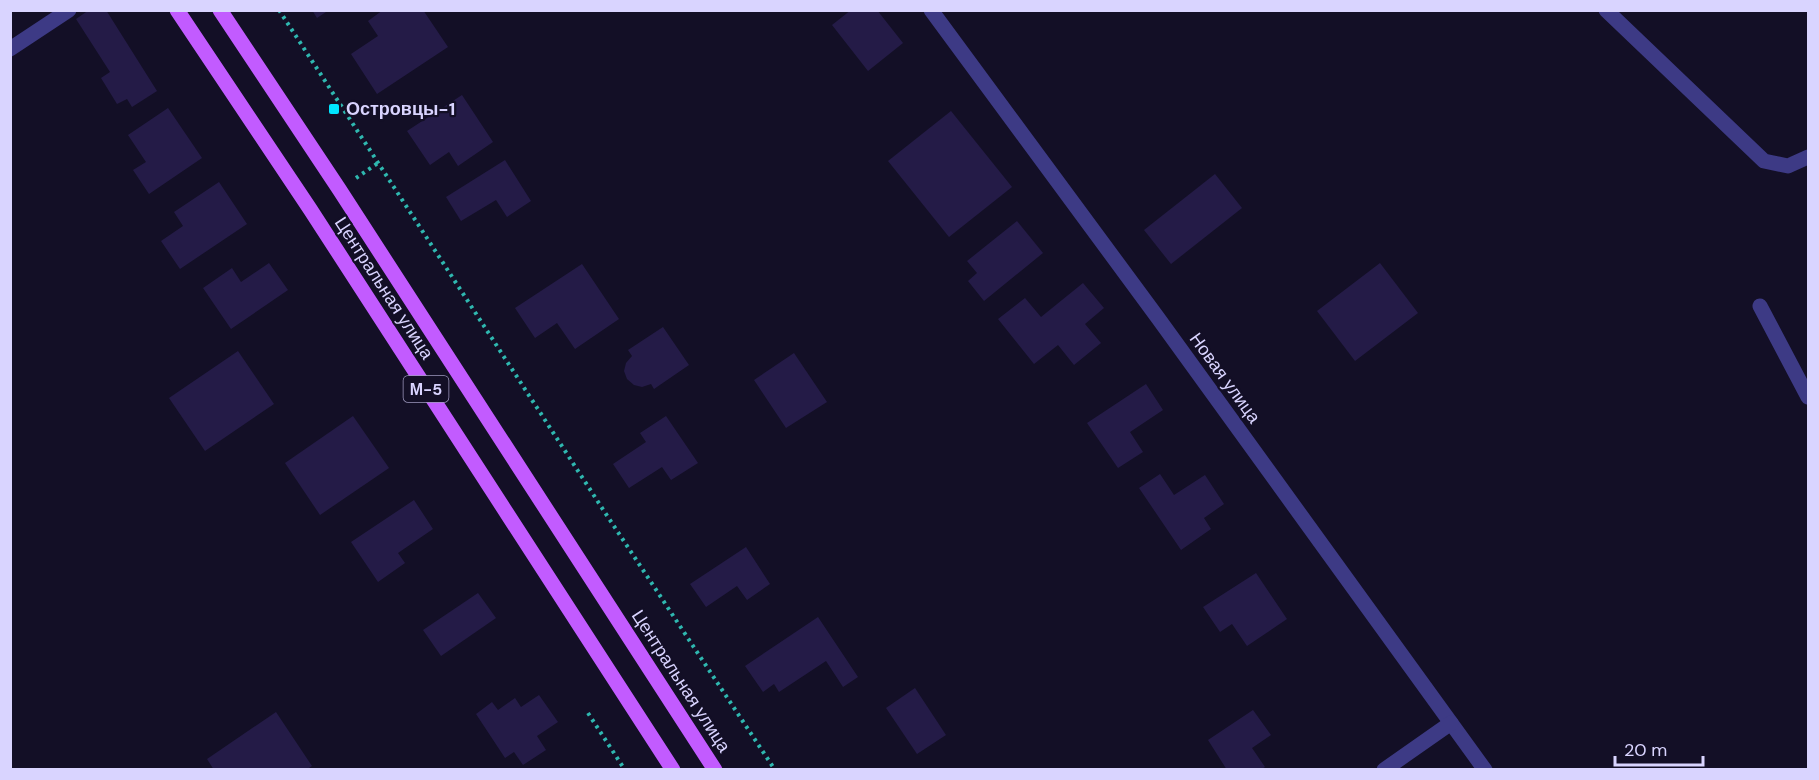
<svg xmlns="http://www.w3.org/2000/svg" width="1819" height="780" viewBox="0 0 1819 780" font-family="'DM Sans',sans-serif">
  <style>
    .building { fill: #241b47 }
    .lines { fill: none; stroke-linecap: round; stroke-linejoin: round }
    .path { stroke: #2fb8b0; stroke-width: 4; stroke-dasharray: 3 4.5; stroke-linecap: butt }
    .minor { stroke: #3d3a85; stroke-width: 15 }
    .major { stroke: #c25bff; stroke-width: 15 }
    .poi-dot { fill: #00e5ff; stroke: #130f26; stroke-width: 2 }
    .labels { text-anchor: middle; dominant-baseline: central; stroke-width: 4.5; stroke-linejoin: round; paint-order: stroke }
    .shield { fill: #130f26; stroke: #9e99be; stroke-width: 1.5 }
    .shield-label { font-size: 16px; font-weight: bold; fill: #d9d4ff }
    .poi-label { font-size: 18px; font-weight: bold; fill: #d9d4ff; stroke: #130f26; text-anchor: start }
    .street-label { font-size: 18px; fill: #d9d4ff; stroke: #130f26 }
  </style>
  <rect width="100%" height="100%" fill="#130f26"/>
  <g class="building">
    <path d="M 89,10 L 106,10 L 157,91 L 132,107 L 127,99 L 117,104 L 101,78 L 110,72 L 76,19 Z"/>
    <path d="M 312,10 L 329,10 L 317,18 Z"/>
    <path d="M 383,10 L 423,10 L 448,47 L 377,94 L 351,54 L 378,36 L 368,21 Z"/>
    <path d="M 851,10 L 877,10 L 903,43 L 868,71 L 832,25 Z"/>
    <path d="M 462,95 L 493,142 L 458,166 L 449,152 L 430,165 L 407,131 Z"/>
    <path d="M 168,108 L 202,158 L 149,194 L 133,170 L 146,162 L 128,135 Z"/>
    <path d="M 951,111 L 1012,187 L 949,237 L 888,161 Z"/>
    <path d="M 505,160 L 531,201 L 507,217 L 496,200 L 461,221 L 446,197 Z"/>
    <path d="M 1215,174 L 1242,208 L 1171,264 L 1144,230 Z"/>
    <path d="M 219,182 L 247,224 L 180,269 L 161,241 L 183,226 L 174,212 Z"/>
    <path d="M 1017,221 L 1043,253 L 984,301 L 968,281 L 977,273 L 967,261 Z"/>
    <path d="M 269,263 L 288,290 L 231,329 L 203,288 L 232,268 L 241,282 Z"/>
    <path d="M 1380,263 L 1418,313 L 1355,361 L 1317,311 Z"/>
    <path d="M 582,264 L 619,319 L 575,349 L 557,323 L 535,338 L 515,308 Z"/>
    <path d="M 1083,283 L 1104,308 L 1085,324 L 1101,343 L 1074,365 L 1058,345 L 1034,364 L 998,319 L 1025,298 L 1041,317 Z"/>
    <path d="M 663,327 L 689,365 L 654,389 L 651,384 L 642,387 L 634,385 L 627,379 L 624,371 L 626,363 L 632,356 L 628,350 Z"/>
    <path d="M 238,351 L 274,404 L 205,451 L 169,398 Z"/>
    <path d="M 794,353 L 827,402 L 786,428 L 754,380 Z"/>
    <path d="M 1146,384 L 1163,410 L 1130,432 L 1143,452 L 1118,468 L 1087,423 Z"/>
    <path d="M 353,416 L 389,468 L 320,515 L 285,463 Z"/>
    <path d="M 666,416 L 698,463 L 671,480 L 662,467 L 629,488 L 613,464 L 646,442 L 640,433 Z"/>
    <path d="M 1160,474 L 1174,495 L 1205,475 L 1224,504 L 1204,518 L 1211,529 L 1181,550 L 1139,488 Z"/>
    <path d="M 414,500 L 433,529 L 398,553 L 405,563 L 378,582 L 351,542 Z"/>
    <path d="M 746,547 L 770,584 L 747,600 L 737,586 L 706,607 L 690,584 Z"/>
    <path d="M 1256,573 L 1287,619 L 1247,646 L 1232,624 L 1220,632 L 1203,607 Z"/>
    <path d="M 478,593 L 496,618 L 441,656 L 423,630 Z"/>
    <path d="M 818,617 L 858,677 L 843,687 L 826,661 L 779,692 L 774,684 L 763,692 L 745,666 Z"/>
    <path d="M 915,688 L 946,735 L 917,754 L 886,708 Z"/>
    <path d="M 539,695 L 558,722 L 537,736 L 546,750 L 523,765 L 514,752 L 505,758 L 476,714 L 492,702 L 498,710 L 515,698 L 521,707 Z"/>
    <path d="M 1253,710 L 1271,735 L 1252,748 L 1265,767 L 1260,770 L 1227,770 L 1208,740 Z"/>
    <path d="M 276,712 L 312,766 L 306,770 L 214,770 L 207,759 Z"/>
  </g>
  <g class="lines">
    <g class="path">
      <path d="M 279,10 L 604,511 L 775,770"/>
      <path d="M 356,178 L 378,163"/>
      <path d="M 588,713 L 625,770"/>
    </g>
    <g class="minor">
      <path d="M 931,10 L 1158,318 L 1485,770"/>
      <path d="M 1606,10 L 1764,161 L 1788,166 L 1808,157"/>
      <path d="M 10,49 L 69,10"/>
      <path d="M 1760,306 L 1808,397"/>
      <path d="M 1384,770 L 1451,723"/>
    </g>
    <g class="major">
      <path d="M 177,10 L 310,209 L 673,770"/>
      <path d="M 220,10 L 339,189 L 715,770"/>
    </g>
  </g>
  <rect class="poi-dot" x="328" y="103" width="12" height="12" rx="3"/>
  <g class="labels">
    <rect class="shield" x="403.5" y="376" width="45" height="26" rx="4.5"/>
    <g class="shield-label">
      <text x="426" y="389">М-5</text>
    </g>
    <g class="poi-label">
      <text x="346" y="109">Островцы-1</text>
    </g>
    <g class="street-label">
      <text transform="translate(384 288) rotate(57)">Центральная улица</text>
      <text transform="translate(1225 378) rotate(54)">Новая улица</text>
      <text transform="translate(681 681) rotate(57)">Центральная улица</text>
    </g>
  </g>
  <rect width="1819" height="780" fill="none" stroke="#d9d4ff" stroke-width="24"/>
  <path d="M1615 756v9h88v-9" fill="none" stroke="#d9d4ff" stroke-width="3"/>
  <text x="1624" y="756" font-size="18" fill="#d9d4ff" stroke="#130f26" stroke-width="4.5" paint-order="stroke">20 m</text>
</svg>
